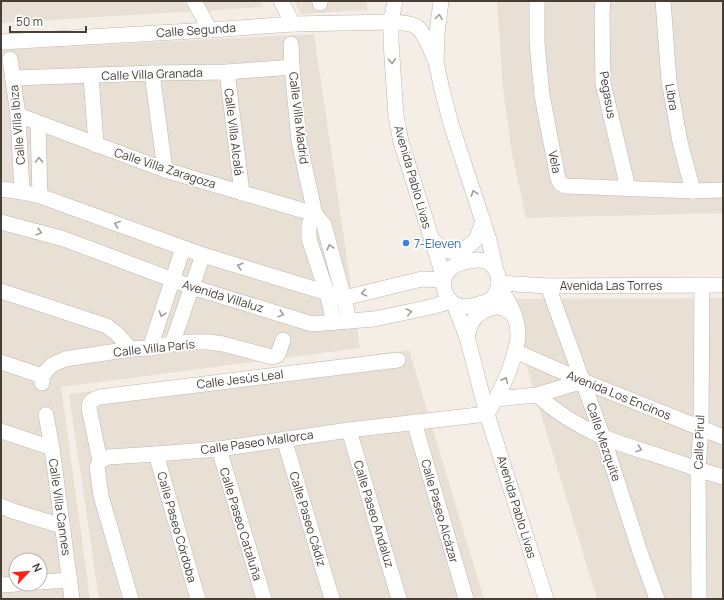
<svg xmlns="http://www.w3.org/2000/svg" width="724" height="600" viewBox="0 0 724 600" font-family="Manrope,sans-serif">
  <style>
    .residential { fill: #e8e0d5; fill-rule: evenodd }
    .lines { fill: none; stroke-linecap: round; stroke-linejoin: round }
    .minor-casing { stroke: #bfb5a9; stroke-width: 16 }
    .minor { stroke: #fff; stroke-width: 15 }
    .oneway { stroke: #a39e9a }
    .shop-dot { fill: #3f7fe0; stroke: #fff; stroke-width: 1.5 }
    .labels { text-anchor: middle; dominant-baseline: central; stroke-width: 3.5; stroke-linejoin: round; paint-order: stroke }
    .street-label { font-size: 12px; fill: #473e36; stroke: #fff }
    .shop-label { font-size: 12px; fill: #366cbe; stroke: #fff; text-anchor: start }
  </style>
  <rect width="100%" height="100%" fill="#f4eee7"/>
  <g class="residential">
    <path d="M 1,1 L 259,1 L 263,7 L 1,23 Z"/>
    <path d="M 294,1 L 367,1 L 367,10 L 301,14 Z"/>
    <path d="M 497,1 L 723,1 L 723,213 L 526,218 L 512,153 L 503,89 Z"/>
    <path d="M 314,34 L 360,348 L 61,387 L 90,599 L 1,599 L 1,50 ZM 16,560 L 40,560 L 40,584 L 16,584 Z"/>
    <path d="M 723,298 L 723,599 L 597,599 L 506,299 Z"/>
    <path d="M 409,350 L 484,599 L 99,599 L 69,394 Z"/>
  </g>
  <g class="lines">
    <g class="minor-casing">
      <g id="minor">
        <path d="M 194,1 L 210,30"/>
        <path d="M 281,1 L 293,24"/>
        <path d="M 395,1 L 391,22 L 391,42 L 396,116 L 401,142 L 444,278 C 443,285 444,292 448,298 C 456,309 467,308 479,304 C 481,303 485,303 488,301 C 499,295 502,280 495,269 C 488,258 477,259 465,262 C 460,263 455,265 451,268 C 448,271 446,274 444,278"/>
        <path d="M 441,1 L 437,34 L 436,62 L 442,90 L 451,124 L 489,240 L 496,271"/>
        <path d="M 537,1 L 537,42 L 542,95 L 558,179 L 560,183 L 565,186 L 693,191 L 723,190"/>
        <path d="M 603,1 L 602,13 L 603,83 L 628,188"/>
        <path d="M 663,1 L 669,81 L 680,142 L 693,191"/>
        <path d="M 320,3 L 320,1"/>
        <path d="M 1,42 L 210,30 L 293,24 L 391,22 C 399,23 410,22 417,27 C 425,33 432,53 436,62"/>
        <path d="M 291,44 L 292,67 L 299,141 L 315,214 L 324,225 L 344,298 L 349,321"/>
        <path d="M 10,59 L 18,115 L 22,192"/>
        <path d="M 227,72 L 242,193"/>
        <path d="M 152,73 L 165,170"/>
        <path d="M 91,76 L 96,145"/>
        <path d="M 13,78 L 152,73 L 227,72 L 292,67"/>
        <path d="M 18,115 L 165,170 L 315,214"/>
        <path d="M 38,123 L 40,196"/>
        <path d="M 1,189 L 22,192 L 40,196 L 203,255 L 344,298 L 422,279 L 444,280"/>
        <path d="M 315,214 L 309,224 L 309,239 L 327,293 L 334,322"/>
        <path d="M 1,222 L 64,239 L 192,287 L 312,324 L 374,319 L 431,307 L 451,301"/>
        <path d="M 431,238 C 440,248 450,256 464,249 C 469,246 473,243 476,239 C 479,233 481,227 483,220"/>
        <path d="M 499,283 L 548,286 L 723,285"/>
        <path d="M 548,286 L 603,437 L 640,552 L 657,599"/>
        <path d="M 1,291 L 107,326 L 117,334 L 131,349"/>
        <path d="M 454,304 L 467,337 L 487,414 L 546,599"/>
        <path d="M 467,337 C 470,323 475,313 489,309 C 494,307 497,306 502,308 C 507,309 511,313 515,317"/>
        <path d="M 172,344 L 203,255"/>
        <path d="M 150,348 L 183,248"/>
        <path d="M 515,351 L 583,381 L 723,437"/>
        <path d="M 1,362 L 42,376"/>
        <path d="M 42,383 L 42,376 L 46,371 L 52,365 L 65,359 L 131,349 L 150,348 L 172,344 L 191,342 L 209,342 L 223,344 L 272,357 L 276,356 L 278,354 L 283,340"/>
        <path d="M 537,395 C 556,412 578,426 601,436 C 617,443 634,448 650,453 C 675,461 699,470 723,477"/>
        <path d="M 496,399 L 537,395 L 583,381"/>
        <path d="M 487,414 C 498,396 507,379 513,359 C 515,351 518,343 518,335 C 518,324 514,312 509,303 C 506,297 502,293 498,288"/>
        <path d="M 46,415 L 52,448 L 72,599"/>
        <path d="M 414,422 L 466,599"/>
        <path d="M 349,430 L 399,599"/>
        <path d="M 1,431 L 52,448"/>
        <path d="M 284,439 L 332,599"/>
        <path d="M 219,449 L 264,599"/>
        <path d="M 156,454 L 198,599"/>
        <path d="M 100,461 L 108,457 L 156,454 L 219,449 L 349,430 L 487,414"/>
        <path d="M 1,506 L 13,511 L 62,526"/>
        <path d="M 40,582 L 70,580"/>
        <path d="M 1,585 L 16,584"/>
        <path d="M 131,599 L 101,496 L 97,467 L 100,461 L 89,408 C 89,401 94,399 100,397 L 398,360"/>
        <path d="M 699,599 L 698,470 L 701,428 L 702,285"/>
      </g>
    </g>
    <use href="#minor" class="minor"/>
  </g>
  <defs><path id="oneway-chevron" d="M-2-3.5L2.5 0L-2 3.5" fill="none" stroke-width="1.6" stroke-linecap="round" stroke-linejoin="round"/></defs>
  <g class="oneway">
    <use href="#oneway-chevron" transform="translate(439 17) rotate(-82)"/>
    <use href="#oneway-chevron" transform="translate(392 61) rotate(87)"/>
    <use href="#oneway-chevron" transform="translate(39 160) rotate(-92)"/>
    <use href="#oneway-chevron" transform="translate(474 193) rotate(-108)"/>
    <use href="#oneway-chevron" transform="translate(117 224) rotate(-160)"/>
    <use href="#oneway-chevron" transform="translate(39 232) rotate(15)"/>
    <use href="#oneway-chevron" transform="translate(330 247) rotate(-105)"/>
    <use href="#oneway-chevron" transform="translate(240 266) rotate(-163)"/>
    <use href="#oneway-chevron" transform="translate(364 293) rotate(167)"/>
    <use href="#oneway-chevron" transform="translate(409 312) rotate(-12)"/>
    <use href="#oneway-chevron" transform="translate(162 314) rotate(108)"/>
    <use href="#oneway-chevron" transform="translate(281 314) rotate(17)"/>
    <use href="#oneway-chevron" transform="translate(505 380) rotate(-65)"/>
    <use href="#oneway-chevron" transform="translate(639 449) rotate(19)"/>
  </g>
  <circle class="shop-dot" cx="406" cy="243" r="4"/>
  <g class="labels">
    <g class="street-label">
      <text transform="translate(196 30) rotate(-4)">Calle Segunda</text>
      <text transform="translate(152 74) rotate(-2)">Calle Villa Granada</text>
      <text transform="translate(608 95) rotate(80)">Pegasus</text>
      <text transform="translate(672 97) rotate(80)">Libra</text>
      <text transform="translate(299 118) rotate(83)">Calle Villa Madrid</text>
      <text transform="translate(17 125) rotate(-95)">Calle Villa Ibiza</text>
      <text transform="translate(234 132) rotate(83)">Calle Villa Alcalá</text>
      <text transform="translate(555 162) rotate(79)">Vela</text>
      <text transform="translate(165 168) rotate(18)">Calle Villa Zaragoza</text>
      <text transform="translate(413 177) rotate(74)">Avenida Pablo Livas</text>
      <text x="611" y="285">Avenida Las Torres</text>
      <text transform="translate(223 296) rotate(17)">Avenida Villaluz</text>
      <text transform="translate(154 348) rotate(-6)">Calle Villa París</text>
      <text transform="translate(240 379) rotate(-7)">Calle Jesús Leal</text>
      <text transform="translate(619 395) rotate(22)">Avenida Los Encinos</text>
      <text transform="translate(257 442) rotate(-8)">Calle Paseo Mallorca</text>
      <text transform="translate(604 442) rotate(71)">Calle Mezquite</text>
      <text transform="translate(699 442) rotate(-88)">Calle Pirul</text>
      <text transform="translate(60 507) rotate(82)">Calle Villa Cannes</text>
      <text transform="translate(517 507) rotate(73)">Avenida Pablo Livas</text>
      <text transform="translate(440 511) rotate(74)">Calle Paseo Alcázar</text>
      <text transform="translate(374 514) rotate(73)">Calle Paseo Andaluz</text>
      <text transform="translate(308 519) rotate(73)">Calle Paseo Cádiz</text>
      <text transform="translate(241 524) rotate(73)">Calle Paseo Cataluña</text>
      <text transform="translate(177 527) rotate(74)">Calle Paseo Córdoba</text>
    </g>
    <g class="shop-label">
      <text x="414" y="243">7-Eleven</text>
    </g>
  </g>
  <rect width="724" height="600" fill="none" stroke="#473e36" stroke-width="4"/>
  <g transform="translate(28 572) rotate(64)"><circle r="19" fill="#ffffff" stroke="#b5b2af"/>
  <path d="M0-3L7 15L0 10L-7 15Z" fill="#fd2214"/>
  <text y="-6" font-size="11" font-weight="bold" text-anchor="middle" fill="#473e36">N</text>
  </g>
  <path d="M10 26v6h76v-6" fill="none" stroke="#473e36" stroke-width="2"/>
  <text x="16" y="26" font-size="12" fill="#473e36" stroke="#ffffff" stroke-width="3" paint-order="stroke">50 m</text>
</svg>
